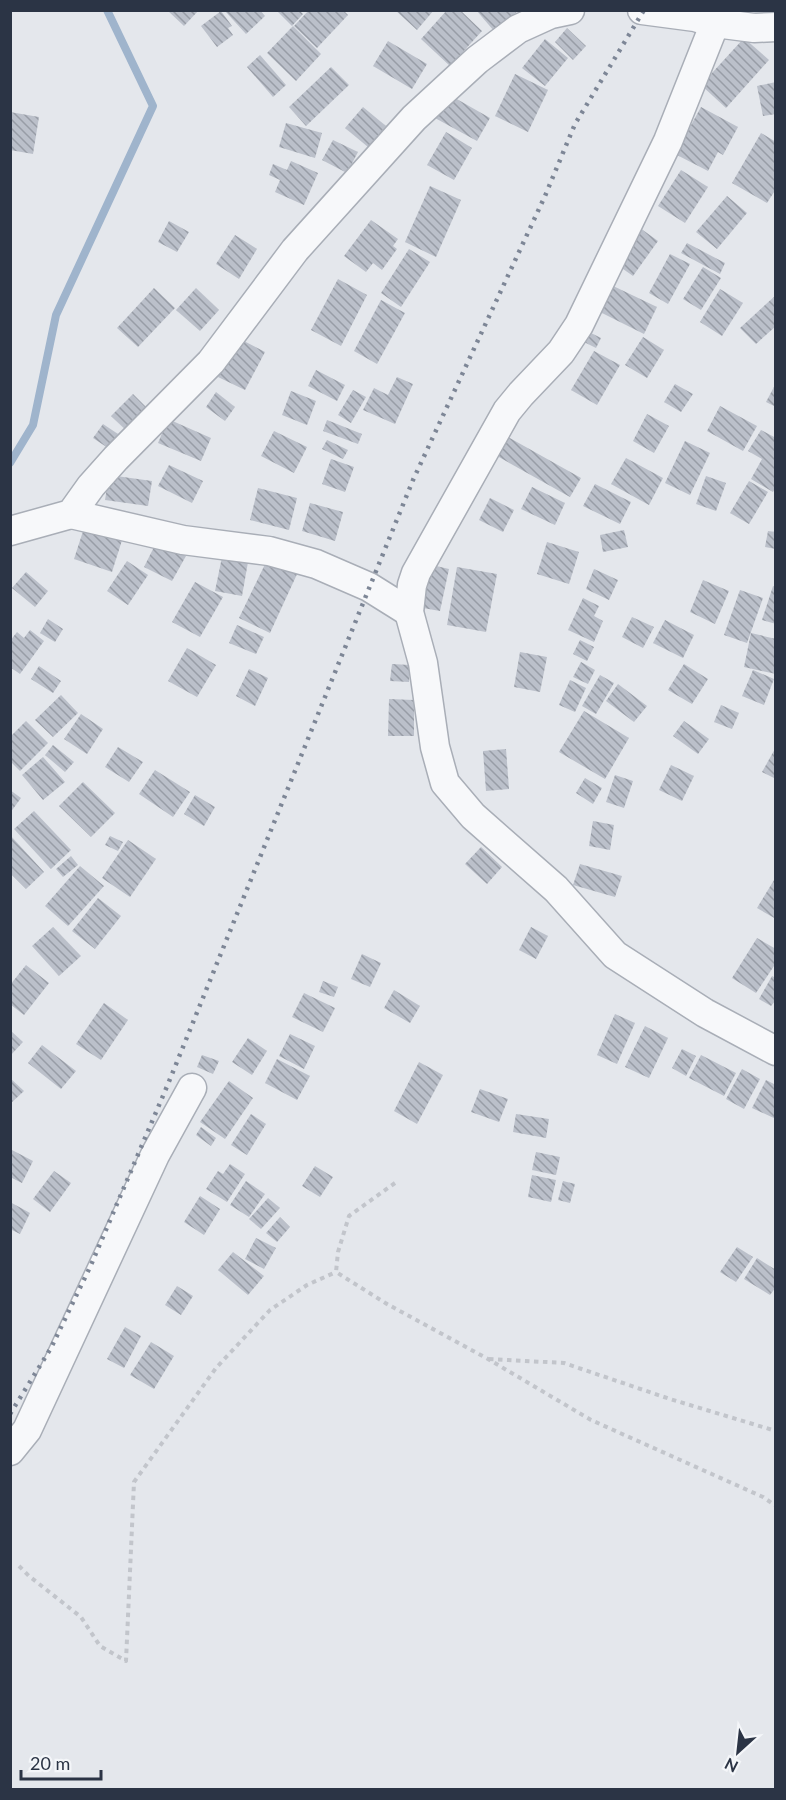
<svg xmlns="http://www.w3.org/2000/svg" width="786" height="1800" viewBox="0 0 786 1800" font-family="Lato,sans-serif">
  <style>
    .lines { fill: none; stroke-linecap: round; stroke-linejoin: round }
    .stream { stroke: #9fb4cc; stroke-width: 8 }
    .building { fill: url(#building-back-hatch) }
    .minor-casing { stroke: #a9aeb7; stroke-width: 31 }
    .path { stroke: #c2c5cb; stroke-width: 4; stroke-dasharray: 4.5 4.5; stroke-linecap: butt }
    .minor { stroke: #f7f8fa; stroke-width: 28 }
    .rail { stroke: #7d8696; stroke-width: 4.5; stroke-dasharray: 3 6; stroke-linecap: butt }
  </style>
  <defs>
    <pattern id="building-back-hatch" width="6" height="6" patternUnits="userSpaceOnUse" patternTransform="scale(1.5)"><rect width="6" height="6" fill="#bbc0ca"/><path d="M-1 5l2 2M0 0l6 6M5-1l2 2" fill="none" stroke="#989da6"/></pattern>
  </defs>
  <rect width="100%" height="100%" fill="#e4e7ec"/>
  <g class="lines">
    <path class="stream" d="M 10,463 L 33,425 L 56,315 L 153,106 L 107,10"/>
  </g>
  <g class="building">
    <path d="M 167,10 L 199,10 L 184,26 Z"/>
    <path d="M 224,10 L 260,10 L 265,16 L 246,34 Z"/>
    <path d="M 276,10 L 299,10 L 303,14 L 292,26 Z"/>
    <path d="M 309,10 L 343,10 L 348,15 L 317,48 L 294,26 Z"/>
    <path d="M 395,10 L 434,10 L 417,30 Z"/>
    <path d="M 447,10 L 460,10 L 482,31 L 450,66 L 421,39 Z"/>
    <path d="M 476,10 L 519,10 L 494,31 Z"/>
    <path d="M 221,11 L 232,26 L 228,28 L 233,35 L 217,47 L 201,26 Z"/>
    <path d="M 293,26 L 321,54 L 296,81 L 267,53 Z"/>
    <path d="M 567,28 L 586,46 L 573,60 L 555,42 Z"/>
    <path d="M 744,38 L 769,60 L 726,108 L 701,85 Z"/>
    <path d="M 545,39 L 568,58 L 545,86 L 522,68 Z"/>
    <path d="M 388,41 L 427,64 L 412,89 L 373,66 Z"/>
    <path d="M 260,55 L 286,85 L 273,97 L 247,67 Z"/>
    <path d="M 331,67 L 349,85 L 306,126 L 289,107 Z"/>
    <path d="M 515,74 L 548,90 L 528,132 L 495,116 Z"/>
    <path d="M 776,82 L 776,114 L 763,116 L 757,86 Z"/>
    <path d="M 448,94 L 490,118 L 477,141 L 435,118 Z"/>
    <path d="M 363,107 L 386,126 L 368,147 L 345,128 Z"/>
    <path d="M 701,107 L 738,127 L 723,155 L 718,152 L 708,171 L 675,154 Z"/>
    <path d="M 10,112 L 39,117 L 33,154 L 10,150 Z"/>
    <path d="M 286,123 L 322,133 L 315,158 L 279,147 Z"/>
    <path d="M 446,132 L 472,148 L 454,180 L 427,165 Z"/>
    <path d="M 761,133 L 776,142 L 776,189 L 767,203 L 732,183 Z"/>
    <path d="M 333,140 L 358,152 L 347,173 L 322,160 Z"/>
    <path d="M 291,161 L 318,173 L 304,205 L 275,192 L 280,180 L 269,175 L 273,164 L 287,170 Z"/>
    <path d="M 681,170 L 708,187 L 685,223 L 658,206 Z"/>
    <path d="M 430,186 L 461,200 L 436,257 L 405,242 Z"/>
    <path d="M 727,196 L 747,213 L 717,249 L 696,232 Z"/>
    <path d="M 371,220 L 398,239 L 393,246 L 397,249 L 382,270 L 373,263 L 366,272 L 344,256 Z"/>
    <path d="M 169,221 L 189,232 L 177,252 L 158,242 Z"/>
    <path d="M 640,228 L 658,241 L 633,276 L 616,264 Z"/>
    <path d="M 235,235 L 257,249 L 239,279 L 216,264 Z"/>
    <path d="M 687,243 L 725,263 L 720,274 L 681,253 Z"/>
    <path d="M 409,249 L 430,262 L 401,307 L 381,293 Z"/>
    <path d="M 670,254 L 690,264 L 668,304 L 649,293 Z"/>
    <path d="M 703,267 L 721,278 L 701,310 L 683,299 Z"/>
    <path d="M 338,279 L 367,295 L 341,346 L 311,330 Z"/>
    <path d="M 609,284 L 657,307 L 644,334 L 596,310 Z"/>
    <path d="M 154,288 L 175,308 L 138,347 L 117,328 Z"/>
    <path d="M 196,288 L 219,310 L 200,331 L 176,310 Z"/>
    <path d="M 720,289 L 743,303 L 722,336 L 700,322 Z"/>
    <path d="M 776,295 L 776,326 L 756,344 L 740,328 Z"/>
    <path d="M 381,300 L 405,313 L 377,364 L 354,351 Z"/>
    <path d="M 583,329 L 601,338 L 596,348 L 578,339 Z"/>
    <path d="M 643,337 L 664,350 L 647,378 L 625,365 Z"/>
    <path d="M 238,338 L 265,352 L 245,390 L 218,377 Z"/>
    <path d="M 594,351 L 620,365 L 597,405 L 571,390 Z"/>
    <path d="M 316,370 L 345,385 L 337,401 L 308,386 Z"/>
    <path d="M 397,377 L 413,384 L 395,424 L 363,410 L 374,388 L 388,395 Z"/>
    <path d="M 776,383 L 776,407 L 766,402 Z"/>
    <path d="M 675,384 L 693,394 L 681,412 L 664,402 Z"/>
    <path d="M 353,390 L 366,397 L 351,423 L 338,415 Z"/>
    <path d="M 291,391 L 316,401 L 307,425 L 282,415 Z"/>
    <path d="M 216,392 L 235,407 L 225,421 L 206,407 Z"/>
    <path d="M 133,394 L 150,411 L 129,433 L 111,416 Z"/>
    <path d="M 720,406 L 757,426 L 743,451 L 707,431 Z"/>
    <path d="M 647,414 L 669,426 L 654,453 L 633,441 Z"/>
    <path d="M 168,419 L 211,438 L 201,461 L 158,443 Z"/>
    <path d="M 327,420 L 362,434 L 358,444 L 323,431 Z"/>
    <path d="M 103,424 L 118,434 L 108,448 L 93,438 Z"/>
    <path d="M 761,430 L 776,438 L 776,448 L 774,452 L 776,453 L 776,487 L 773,492 L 751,479 L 762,459 L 748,451 Z"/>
    <path d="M 274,431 L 307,447 L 294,473 L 261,456 Z"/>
    <path d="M 501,433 L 581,478 L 570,497 L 490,452 Z"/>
    <path d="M 327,440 L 348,450 L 343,459 L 322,449 Z"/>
    <path d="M 685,441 L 710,453 L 690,495 L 665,483 Z"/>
    <path d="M 626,458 L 663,478 L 649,505 L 611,484 Z"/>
    <path d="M 331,459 L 354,467 L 345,492 L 322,484 Z"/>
    <path d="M 169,465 L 203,481 L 192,503 L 158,486 Z"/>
    <path d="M 109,475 L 152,481 L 148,506 L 105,500 Z"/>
    <path d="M 706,476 L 726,483 L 716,511 L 696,504 Z"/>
    <path d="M 749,481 L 768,492 L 749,524 L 730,513 Z"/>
    <path d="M 595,484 L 631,502 L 620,524 L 583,506 Z"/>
    <path d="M 532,487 L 565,503 L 555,525 L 521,509 Z"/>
    <path d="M 258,488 L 297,498 L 289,530 L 250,520 Z"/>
    <path d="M 490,498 L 514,510 L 503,532 L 479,520 Z"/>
    <path d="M 310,503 L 343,512 L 335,541 L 302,531 Z"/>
    <path d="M 85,525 L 123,537 L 112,572 L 74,559 Z"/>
    <path d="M 624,530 L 628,547 L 603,552 L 600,535 Z"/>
    <path d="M 768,531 L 776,532 L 776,549 L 765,547 Z"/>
    <path d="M 157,541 L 186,556 L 172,581 L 144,567 Z"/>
    <path d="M 547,542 L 579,552 L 569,584 L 537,574 Z"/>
    <path d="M 222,557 L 248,562 L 242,596 L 215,591 Z"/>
    <path d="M 268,558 L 298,572 L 270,633 L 239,618 Z"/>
    <path d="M 127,561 L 148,575 L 128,605 L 107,591 Z"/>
    <path d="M 432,565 L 449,569 L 440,611 L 423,608 Z"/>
    <path d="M 457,567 L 497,574 L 486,632 L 447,625 Z"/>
    <path d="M 594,569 L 618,580 L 609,600 L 586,589 Z"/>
    <path d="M 26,572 L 48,591 L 35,607 L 12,588 Z"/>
    <path d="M 703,580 L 729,591 L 715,624 L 690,612 Z"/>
    <path d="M 195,582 L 223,597 L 200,637 L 172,622 Z"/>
    <path d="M 773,586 L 776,587 L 776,624 L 762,620 Z"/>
    <path d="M 740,590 L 763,598 L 747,643 L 724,635 Z"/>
    <path d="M 583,598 L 599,606 L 594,616 L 603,621 L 594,642 L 568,630 Z"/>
    <path d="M 632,617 L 654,627 L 643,648 L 622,637 Z"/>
    <path d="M 48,619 L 63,629 L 55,642 L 40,633 Z"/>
    <path d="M 665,620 L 694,635 L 683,658 L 653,643 Z"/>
    <path d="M 237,625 L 264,637 L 256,654 L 229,643 Z"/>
    <path d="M 30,630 L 44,641 L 20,674 L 10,667 L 10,641 L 17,632 L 24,638 Z"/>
    <path d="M 751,633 L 776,639 L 776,674 L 744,667 Z"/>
    <path d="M 580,640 L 594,647 L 587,661 L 573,654 Z"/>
    <path d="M 187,648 L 216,665 L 197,697 L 168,681 Z"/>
    <path d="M 520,652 L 547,657 L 540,692 L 514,687 Z"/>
    <path d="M 581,662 L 595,670 L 588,684 L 573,677 Z"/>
    <path d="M 392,664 L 410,665 L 409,682 L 390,681 Z"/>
    <path d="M 684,664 L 708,679 L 692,704 L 668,690 Z"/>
    <path d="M 39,666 L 61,681 L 53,693 L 31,679 Z"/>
    <path d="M 249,669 L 268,678 L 255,706 L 236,696 Z"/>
    <path d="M 753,670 L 774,679 L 764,705 L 742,696 Z"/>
    <path d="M 600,675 L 614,683 L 596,714 L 582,706 Z"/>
    <path d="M 570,680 L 586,688 L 575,712 L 559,705 Z"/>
    <path d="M 618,684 L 647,706 L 634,722 L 606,701 Z"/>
    <path d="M 61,695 L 78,713 L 53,737 L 35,720 Z"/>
    <path d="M 389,699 L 414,700 L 414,736 L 388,736 Z"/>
    <path d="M 721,705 L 739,713 L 732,729 L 714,722 Z"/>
    <path d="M 584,711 L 629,738 L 605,779 L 559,752 Z"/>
    <path d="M 81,714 L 103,729 L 87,754 L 64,739 Z"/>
    <path d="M 26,721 L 48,743 L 20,771 L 10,761 L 10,737 Z"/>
    <path d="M 684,721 L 709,739 L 698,754 L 673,736 Z"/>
    <path d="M 53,745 L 74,762 L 65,772 L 45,755 Z"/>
    <path d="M 118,747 L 143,762 L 129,782 L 105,767 Z"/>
    <path d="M 776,747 L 776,779 L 762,772 Z"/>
    <path d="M 506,749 L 509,789 L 486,791 L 483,751 Z"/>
    <path d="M 43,757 L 65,782 L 43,800 L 22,775 Z"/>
    <path d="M 671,765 L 694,776 L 682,801 L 659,790 Z"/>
    <path d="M 155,770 L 190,792 L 173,817 L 139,794 Z"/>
    <path d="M 615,775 L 633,781 L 624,808 L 606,802 Z"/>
    <path d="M 585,778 L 602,788 L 593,804 L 576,793 Z"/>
    <path d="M 83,782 L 115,813 L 91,837 L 59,806 Z"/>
    <path d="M 10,790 L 21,798 L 10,813 Z"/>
    <path d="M 195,795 L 215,807 L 204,826 L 184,814 Z"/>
    <path d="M 34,811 L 71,850 L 51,869 L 14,829 Z"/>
    <path d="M 593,821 L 614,825 L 610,850 L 589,846 Z"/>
    <path d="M 10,835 L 44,872 L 26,889 L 10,873 Z"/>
    <path d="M 110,836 L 123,842 L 118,851 L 105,845 Z"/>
    <path d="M 128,840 L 156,859 L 130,897 L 102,878 Z"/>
    <path d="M 481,847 L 502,867 L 487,884 L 465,864 Z"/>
    <path d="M 71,856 L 78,865 L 63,877 L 56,869 Z"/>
    <path d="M 580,864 L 622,876 L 615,897 L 573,885 Z"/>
    <path d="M 80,866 L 104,886 L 68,926 L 45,906 Z"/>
    <path d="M 774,880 L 776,881 L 776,919 L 757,908 Z"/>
    <path d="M 98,898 L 121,916 L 95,949 L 72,931 Z"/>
    <path d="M 53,927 L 81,956 L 59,976 L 32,946 Z"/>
    <path d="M 531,927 L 548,936 L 536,959 L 519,950 Z"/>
    <path d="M 757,938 L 776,949 L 776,963 L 756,993 L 732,978 Z"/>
    <path d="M 362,954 L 381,963 L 370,987 L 351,979 Z"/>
    <path d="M 26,965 L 49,983 L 24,1015 L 10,1004 L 10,985 Z"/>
    <path d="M 772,976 L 776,978 L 776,1000 L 771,1006 L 759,999 Z"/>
    <path d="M 323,981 L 338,987 L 334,997 L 319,992 Z"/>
    <path d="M 394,990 L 420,1006 L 410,1023 L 384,1008 Z"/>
    <path d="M 304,993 L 335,1008 L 323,1032 L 292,1017 Z"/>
    <path d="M 104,1003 L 128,1020 L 101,1060 L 76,1044 Z"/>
    <path d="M 615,1014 L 635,1023 L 617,1064 L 597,1055 Z"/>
    <path d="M 645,1026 L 668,1038 L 649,1078 L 625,1067 Z"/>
    <path d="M 10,1030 L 23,1042 L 10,1056 Z"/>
    <path d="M 290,1034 L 315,1046 L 304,1069 L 279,1056 Z"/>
    <path d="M 248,1038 L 267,1051 L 252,1075 L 232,1062 Z"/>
    <path d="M 42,1045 L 76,1071 L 61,1089 L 28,1063 Z"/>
    <path d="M 682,1049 L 696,1056 L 686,1076 L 672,1068 Z"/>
    <path d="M 202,1055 L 219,1061 L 213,1074 L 197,1067 Z"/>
    <path d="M 701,1055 L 736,1073 L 724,1096 L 689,1078 Z"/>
    <path d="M 277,1059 L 310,1076 L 297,1100 L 265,1083 Z"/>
    <path d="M 419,1062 L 443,1075 L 417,1124 L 394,1111 Z"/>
    <path d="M 742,1069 L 760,1079 L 744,1109 L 726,1099 Z"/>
    <path d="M 10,1078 L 24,1091 L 10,1104 Z"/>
    <path d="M 766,1080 L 776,1085 L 776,1119 L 752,1108 Z"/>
    <path d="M 229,1081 L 253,1098 L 225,1139 L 200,1122 Z"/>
    <path d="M 480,1089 L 508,1099 L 499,1122 L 471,1112 Z"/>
    <path d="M 251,1114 L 266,1124 L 247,1155 L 231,1145 Z"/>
    <path d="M 516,1114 L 549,1119 L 546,1138 L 513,1132 Z"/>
    <path d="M 201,1127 L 216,1138 L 211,1146 L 196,1135 Z"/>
    <path d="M 10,1149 L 33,1161 L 22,1183 L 10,1177 Z"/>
    <path d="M 536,1152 L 560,1157 L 556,1175 L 532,1170 Z"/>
    <path d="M 230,1164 L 245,1174 L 227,1202 L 206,1189 L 218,1171 L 223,1174 Z"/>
    <path d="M 315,1166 L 333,1177 L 320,1197 L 302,1186 Z"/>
    <path d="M 54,1171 L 71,1183 L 50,1212 L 33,1199 Z"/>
    <path d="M 532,1175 L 556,1180 L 551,1202 L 528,1197 Z"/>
    <path d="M 246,1181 L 265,1194 L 249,1217 L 230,1205 Z"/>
    <path d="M 563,1181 L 575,1184 L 570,1203 L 558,1200 Z"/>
    <path d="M 200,1196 L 220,1209 L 204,1235 L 184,1222 Z"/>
    <path d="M 268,1198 L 280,1208 L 261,1229 L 249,1219 Z"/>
    <path d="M 10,1202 L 30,1213 L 20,1234 L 10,1229 Z"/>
    <path d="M 280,1217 L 290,1227 L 277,1242 L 266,1233 Z"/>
    <path d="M 256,1238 L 276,1248 L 264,1269 L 245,1259 Z"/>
    <path d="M 737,1247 L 753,1257 L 736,1282 L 720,1272 Z"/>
    <path d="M 233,1252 L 264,1276 L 248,1295 L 218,1270 Z"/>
    <path d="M 757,1258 L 776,1270 L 776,1287 L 770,1295 L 744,1279 Z"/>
    <path d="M 177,1286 L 193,1296 L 181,1315 L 165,1305 Z"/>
    <path d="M 125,1327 L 141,1336 L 124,1368 L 107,1359 Z"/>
    <path d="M 151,1342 L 174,1356 L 154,1389 L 130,1375 Z"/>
  </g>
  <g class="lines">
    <g class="minor-casing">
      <g id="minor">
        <path d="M 642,10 L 695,17 L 715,23 L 754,28 L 776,27"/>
        <path d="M 715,23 L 668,141 L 579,325 L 561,352 L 521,394 L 507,411 L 416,573 L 412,585 L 409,612 L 423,663 L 435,747 L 445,783 L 473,816 L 556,889 L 615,955 L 705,1013 L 776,1051"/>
        <path d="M 71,514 L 183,540 L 269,551 L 316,564 L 369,587 L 409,612"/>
        <path d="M 10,531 L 71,514 L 91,486 L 116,458 L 211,362 L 295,250 L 414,118 L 477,60 L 518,29 L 551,14 L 570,10"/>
        <path d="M 10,1451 L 27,1430 L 155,1155 L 192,1088"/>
      </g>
    </g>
    <g class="path">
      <path d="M 395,1183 L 349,1216 L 338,1252 L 336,1272 L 387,1304 L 488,1359 L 591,1420 L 763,1497 L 776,1506"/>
      <path d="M 489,1359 L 564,1363 L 670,1399 L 776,1431"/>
      <path d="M 19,1566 L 29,1576 L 81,1617 L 100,1646 L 126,1661 L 134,1482 L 216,1368 L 270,1310 L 307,1285 L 336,1272"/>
    </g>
    <use href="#minor" class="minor"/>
    <path class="rail" d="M 10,1414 L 51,1348 L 91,1265 L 168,1084 L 413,480 L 545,196 L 575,124 L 644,10"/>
  </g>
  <rect width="786" height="1800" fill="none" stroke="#2b3445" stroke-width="24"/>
  <g transform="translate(738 1752) rotate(207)" stroke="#f4f6f9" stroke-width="4.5" paint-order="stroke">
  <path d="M0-4.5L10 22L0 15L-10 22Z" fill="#2b3445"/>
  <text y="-9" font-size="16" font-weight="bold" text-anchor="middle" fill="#2b3445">N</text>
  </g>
  <path d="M21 1770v9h80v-9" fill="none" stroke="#2b3445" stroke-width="3"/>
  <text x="30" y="1770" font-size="18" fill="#2b3445" stroke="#f4f6f9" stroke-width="4.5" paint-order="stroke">20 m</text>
</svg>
